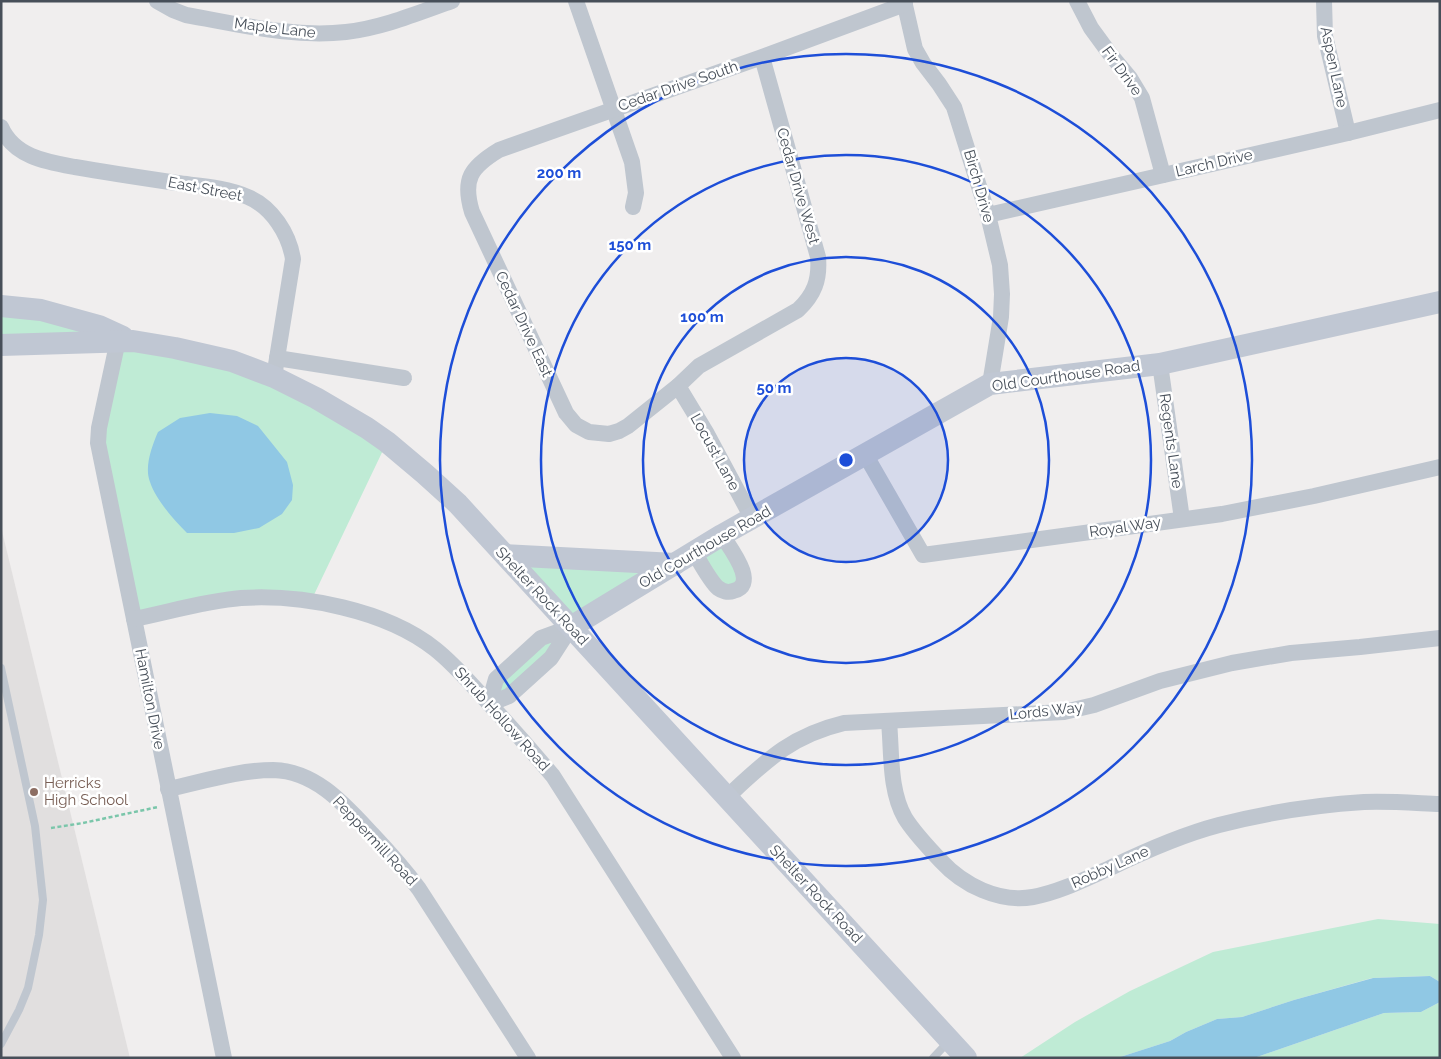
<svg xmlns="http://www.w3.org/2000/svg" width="1441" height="1059" viewBox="0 0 1441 1059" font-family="Raleway,sans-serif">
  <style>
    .education { fill: #e1dfdf }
    .green { fill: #bfebd5 }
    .water { fill: #90c8e4 }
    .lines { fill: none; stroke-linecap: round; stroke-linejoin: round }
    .path { stroke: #7ac6aa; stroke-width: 2.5; stroke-dasharray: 4 2.5; stroke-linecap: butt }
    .lane { stroke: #bfc6cf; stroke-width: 8 }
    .street { stroke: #bfc6cf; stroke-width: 16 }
    .secondary { stroke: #c0c7d3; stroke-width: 22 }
    .ring { fill: none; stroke: #1d4ed8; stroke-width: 2.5 }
    .education-dot { fill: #8d6e63; stroke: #fff; stroke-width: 2 }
    .labels { text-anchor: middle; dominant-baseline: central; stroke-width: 5; stroke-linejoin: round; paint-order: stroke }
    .street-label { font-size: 15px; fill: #474f59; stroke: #fff }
    .education-label { font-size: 15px; fill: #785e54; stroke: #fff; text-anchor: start }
    .centre { fill: #1d4ed8; stroke: #fff; stroke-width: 2.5 }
    .ring-label { font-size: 15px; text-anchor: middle; font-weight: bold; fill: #1d4ed8; stroke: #fff; stroke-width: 5; stroke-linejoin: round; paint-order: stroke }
  </style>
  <rect width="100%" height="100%" fill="#f0eeee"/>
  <path class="education" d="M 1,527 L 130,1058 L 1,1058 Z"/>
  <g class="green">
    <path d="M 1,306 L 232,361 L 387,442 L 311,601 L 285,597 L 134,619 L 97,437 L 118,342 L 1,346 Z"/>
    <path d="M 722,535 L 744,570 L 728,592 L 694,552 Z"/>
    <path d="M 505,555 L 675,564 L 571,627 L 551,658 L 489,704 L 496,679 L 570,627 Z"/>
    <path d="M 1378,919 L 1440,924 L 1440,982 L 1430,976 L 1372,978 L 1294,1000 L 1242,1017 L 1217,1019 L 1186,1032 L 1170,1041 L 1117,1058 L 1020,1058 L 1075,1022 L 1130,991 L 1213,952 Z"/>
    <path d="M 1440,1002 L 1440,1058 L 1254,1058 L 1384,1013 L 1421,1012 Z"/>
  </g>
  <g class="water">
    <path d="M 210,413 L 237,416 L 258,426 L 287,462 L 293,485 L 292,500 L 282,514 L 259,528 L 234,533 L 187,533 C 174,520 156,500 150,482 C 144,467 152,446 158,432 L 180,418 Z"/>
    <path d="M 1430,976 L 1440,982 L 1440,1002 L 1421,1012 L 1384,1013 L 1254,1058 L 1117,1058 L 1170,1041 L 1186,1032 L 1217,1019 L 1242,1017 L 1294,1000 L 1373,978 Z"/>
  </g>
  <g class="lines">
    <path class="path" d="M 51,828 L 83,823 L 158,807"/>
    <g class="lane">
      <path d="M 1,668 L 35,826 L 43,900 L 39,935 L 28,988 L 19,1010 L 1,1044"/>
      <path d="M 933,1058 L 949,1041"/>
    </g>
    <g class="street">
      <path d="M 157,1 L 173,10 L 186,15 C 238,24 293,38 346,32 C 382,28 418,13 452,1"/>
      <path d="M 576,1 L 632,162 L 636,193 L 633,207"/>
      <path d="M 904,1 L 915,49 L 923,63 L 939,84 L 954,107 L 988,215 L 1000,265 L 1002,294 L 1001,317 L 990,384"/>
      <path d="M 1077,1 L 1091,28 L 1110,54 L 1130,78 L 1142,98 L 1163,175"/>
      <path d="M 1324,1 L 1325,36 L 1348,133"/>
      <path d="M 762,57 L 818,257 C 820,280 814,295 798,310 L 699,366 L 678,386 L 628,426 L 619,431 L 609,434 L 589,432 L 576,425 L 566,413 L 472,212 C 462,179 471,167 499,150 L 762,57 L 905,4"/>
      <path d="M 1,127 C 14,157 47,162 75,167 C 109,173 143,178 177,183 C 200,186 225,187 248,197 C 272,207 289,234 293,259 L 274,377"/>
      <path d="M 988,215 L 1348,133 L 1440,110"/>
      <path d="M 118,340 L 99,428 L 98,443 L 224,1058"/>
      <path d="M 277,358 L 404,378"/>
      <path d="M 1160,364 L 1182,519"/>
      <path d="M 678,386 L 707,434 L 752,518"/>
      <path d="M 865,454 L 923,555 L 1222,514 L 1314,496 L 1440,467"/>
      <path d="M 694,552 C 700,562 710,581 718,588 C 722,591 728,593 733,591 C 760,585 729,547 722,535"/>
      <path d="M 134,619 C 169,612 205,601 241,598 C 302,594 386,610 435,649 C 454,664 469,682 485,699 C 509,725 531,750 553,776 L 733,1058"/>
      <path d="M 571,627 L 551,658 L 509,696 L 489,704 L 496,679 L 541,638 Z"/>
      <path d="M 889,722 C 892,753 889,790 905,818 C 915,834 928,847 941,861 C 963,885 999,903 1033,897 C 1060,892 1085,879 1110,868 C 1145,851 1181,835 1219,825 C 1266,813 1315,805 1364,802 C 1389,801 1415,803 1440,804"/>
      <path d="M 168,789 C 201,782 239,770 273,770 C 316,771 345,805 372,834 C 389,852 405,870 419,889 L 528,1058"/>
      <path d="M 727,797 C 766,761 790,736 844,723 L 1064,712 L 1094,705 L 1160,681 L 1232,663 L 1291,653 L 1360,647 L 1440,638"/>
    </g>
    <g class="secondary">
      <path d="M 1,306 L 41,310 L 99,326 L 123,337"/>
      <path d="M 1,345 L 133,341 L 175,348 L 232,361 L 274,377 L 316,398 L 367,428 L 387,442 L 425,474 L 458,504 L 966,1058"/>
      <path d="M 505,555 L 675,564"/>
      <path d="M 571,627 L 722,535 L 990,384 L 1160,364 L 1440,302"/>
    </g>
  </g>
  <circle cx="846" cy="460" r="102" fill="#1d4ed8" fill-opacity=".12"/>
  <g class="ring">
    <circle cx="846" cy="460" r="102"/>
    <circle cx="846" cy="460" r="203"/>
    <circle cx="846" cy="460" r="305"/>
    <circle cx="846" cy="460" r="406"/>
  </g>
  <circle class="education-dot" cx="34" cy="792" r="5"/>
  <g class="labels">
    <g class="street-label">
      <text transform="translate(275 28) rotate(7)">Maple Lane</text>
      <text transform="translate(1334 67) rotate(78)">Aspen Lane</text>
      <text transform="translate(1122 71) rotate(54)">Fir Drive</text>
      <text transform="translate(678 86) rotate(-19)">Cedar Drive South</text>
      <text transform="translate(1214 163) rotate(-13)">Larch Drive</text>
      <text transform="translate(798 186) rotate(74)">Cedar Drive West</text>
      <text transform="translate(979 186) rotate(74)">Birch Drive</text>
      <text transform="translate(205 189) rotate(11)">East Street</text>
      <text transform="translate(524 324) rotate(65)">Cedar Drive East</text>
      <text transform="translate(1066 376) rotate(-8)">Old Courthouse Road</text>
      <text transform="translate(1171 441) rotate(82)">Regents Lane</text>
      <text transform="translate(715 452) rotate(61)">Locust Lane</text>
      <text transform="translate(1125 527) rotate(-8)">Royal Way</text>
      <text transform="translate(705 547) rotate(-30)">Old Courthouse Road</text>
      <text transform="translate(542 596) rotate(47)">Shelter Rock Road</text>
      <text transform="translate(150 699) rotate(79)">Hamilton Drive</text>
      <text transform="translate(1046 711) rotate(-6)">Lords Way</text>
      <text transform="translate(502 719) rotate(48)">Shrub Hollow Road</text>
      <text transform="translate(375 841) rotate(47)">Peppermill Road</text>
      <text transform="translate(1110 867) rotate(-24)">Robby Lane</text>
      <text transform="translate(816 894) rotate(47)">Shelter Rock Road</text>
    </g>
    <g class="education-label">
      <text x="44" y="783">Herricks<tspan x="44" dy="17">High School</tspan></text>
    </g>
  </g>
  <circle cx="846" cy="460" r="8" class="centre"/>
  <g class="ring-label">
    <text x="559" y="178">200 m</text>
    <text x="630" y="250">150 m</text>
    <text x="702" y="322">100 m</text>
    <text x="774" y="393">50 m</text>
  </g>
  <rect width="1441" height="1059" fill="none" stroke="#474f59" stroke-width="5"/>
</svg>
